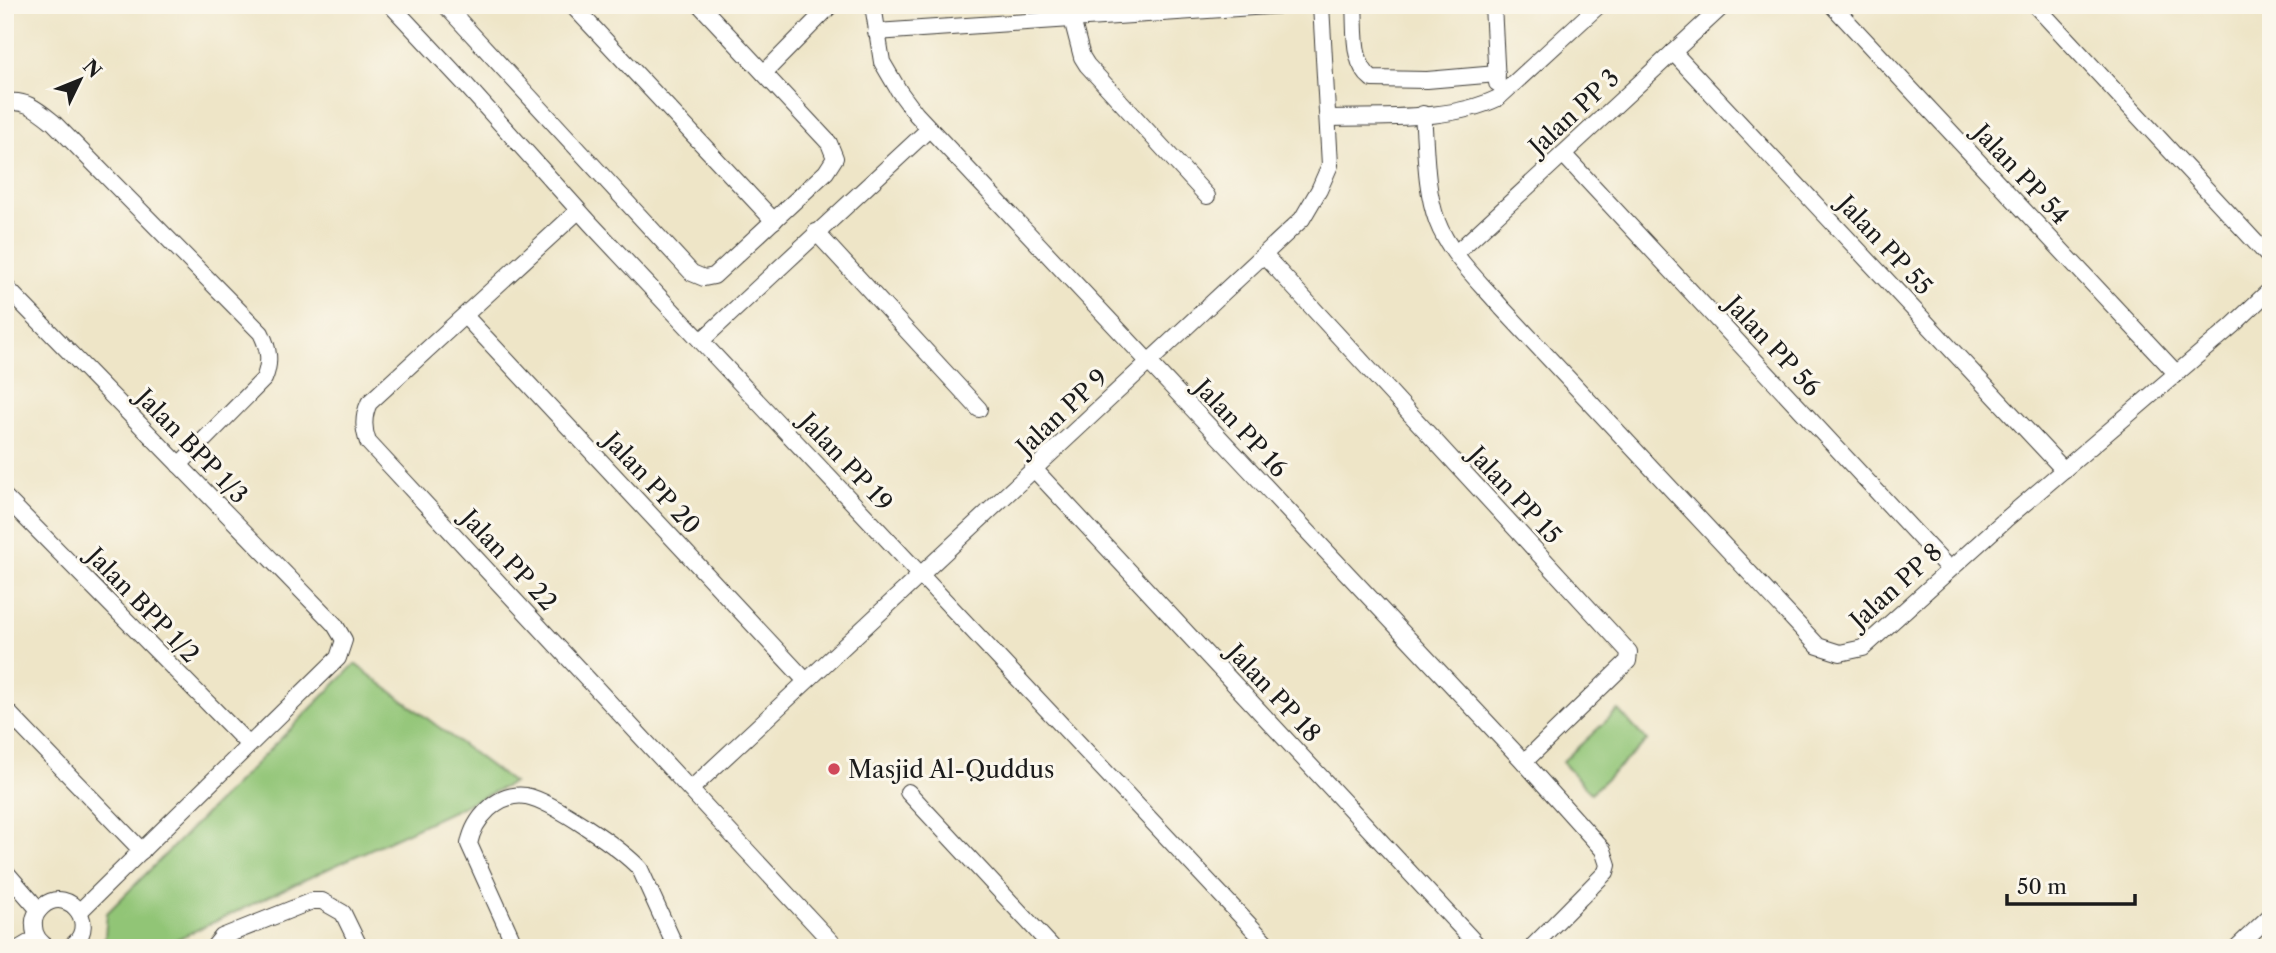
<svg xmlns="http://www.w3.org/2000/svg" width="2276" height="953" viewBox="0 0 2276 953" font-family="'Libre Caslon Text',serif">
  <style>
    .green { fill: #91c576; stroke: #567049; stroke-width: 2 }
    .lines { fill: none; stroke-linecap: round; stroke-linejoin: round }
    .minor-casing { stroke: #3c3a36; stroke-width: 18 }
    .minor { stroke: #fff; stroke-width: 16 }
    .poi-dot { fill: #d1495b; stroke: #fbf7ec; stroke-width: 2.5 }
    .labels { text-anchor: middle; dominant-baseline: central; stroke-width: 6; stroke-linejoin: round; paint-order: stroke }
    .street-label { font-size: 24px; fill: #1c1c1c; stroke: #fbf7ec }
    .poi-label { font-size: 24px; fill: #1c1c1c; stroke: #fbf7ec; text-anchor: start }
  </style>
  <rect width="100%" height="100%" fill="#fbf7ec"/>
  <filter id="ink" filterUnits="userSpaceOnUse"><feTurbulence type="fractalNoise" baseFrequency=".0143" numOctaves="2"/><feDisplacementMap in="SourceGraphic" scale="14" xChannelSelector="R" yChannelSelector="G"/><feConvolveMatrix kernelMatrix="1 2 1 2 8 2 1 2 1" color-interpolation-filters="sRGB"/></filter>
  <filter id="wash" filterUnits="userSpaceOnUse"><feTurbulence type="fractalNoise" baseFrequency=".00686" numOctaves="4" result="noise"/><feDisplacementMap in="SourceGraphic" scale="28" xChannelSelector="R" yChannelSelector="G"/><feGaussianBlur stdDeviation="1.57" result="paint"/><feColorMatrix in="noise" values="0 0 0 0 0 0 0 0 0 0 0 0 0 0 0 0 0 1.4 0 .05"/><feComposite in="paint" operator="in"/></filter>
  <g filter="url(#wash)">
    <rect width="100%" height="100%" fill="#eee5c7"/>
    <g class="green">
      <path d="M 355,664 L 513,783 L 158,948 L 104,948 L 107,913 Z"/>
      <path d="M 1618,710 L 1647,741 L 1591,793 L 1562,762 Z"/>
    </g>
  </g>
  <g filter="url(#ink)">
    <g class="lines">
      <g class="minor-casing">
        <g id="minor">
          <path d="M 391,5 L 465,84 L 591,224 L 1271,948"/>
          <path d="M 445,5 L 692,273 L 704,278 L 714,276 L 826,172 L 835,158 L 829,143 L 700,5"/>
          <path d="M 572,5 L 774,221"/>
          <path d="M 873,5 L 882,62 L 899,91 L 916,114 L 1524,762 L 1603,850 L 1608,865 L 1606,872 L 1531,948"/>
          <path d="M 1354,5 C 1356,29 1351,63 1372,79 L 1427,80 L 1497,74"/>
          <path d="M 1493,5 L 1497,83"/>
          <path d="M 1832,5 L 2177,374"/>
          <path d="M 2035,5 L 2271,259"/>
          <path d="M 1072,19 L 1082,57 L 1087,65 L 1207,196"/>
          <path d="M 876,32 L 1283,5"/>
          <path d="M 1673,52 L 2064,470"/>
          <path d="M 764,73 L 831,5"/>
          <path d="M 5,103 C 24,98 38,110 53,122 L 261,333 C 269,349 271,362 264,379 L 179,465"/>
          <path d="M 1423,114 C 1426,149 1425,188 1437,221 C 1449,254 1480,282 1502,308 L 1818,646 L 1840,653 L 1863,648 L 2005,520 L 2232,326 L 2271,289"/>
          <path d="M 1328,118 C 1383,116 1448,122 1498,98 L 1599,5"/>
          <path d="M 1563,154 L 1949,569"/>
          <path d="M 578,211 L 369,403 C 363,416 363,429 368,442 L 837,948"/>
          <path d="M 816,232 L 979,409"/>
          <path d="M 1456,253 L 1724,5"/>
          <path d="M 1264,255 L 1629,652 L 1628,661 L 1524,762"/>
          <path d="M 5,286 L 335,625 L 344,640 L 338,658 L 79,912"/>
          <path d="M 465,316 L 806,681"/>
          <path d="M 701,341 L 929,129"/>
          <path d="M 1034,469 L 1480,948"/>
          <path d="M 5,497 L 249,745"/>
          <path d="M 5,709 L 142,851"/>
          <path d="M 691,789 L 1302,219 L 1319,190 L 1330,165 L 1321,5"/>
          <path d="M 908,792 L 1053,948"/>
          <path d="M 5,871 L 39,910"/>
          <path d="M 20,948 L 37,938"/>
          <path d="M 49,948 C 40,943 34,936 34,926 C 33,918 37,911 43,906 C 70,884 102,929 68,948"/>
          <path d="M 213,948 L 222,937 L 312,901 L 322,901 L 343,913 L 360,948"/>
          <path d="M 516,948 L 469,844 C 474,819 497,792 526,796 C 552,801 622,849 640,869 L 676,948"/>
          <path d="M 2236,948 L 2271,915"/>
        </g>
      </g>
      <use href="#minor" class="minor"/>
    </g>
  </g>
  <circle class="poi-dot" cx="834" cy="769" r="7"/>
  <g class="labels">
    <g class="street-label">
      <text transform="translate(1574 112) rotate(-43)">Jalan PP 3</text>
      <text transform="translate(2021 174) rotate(47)">Jalan PP 54</text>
      <text transform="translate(1885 245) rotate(47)">Jalan PP 55</text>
      <text transform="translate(1773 346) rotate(47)">Jalan PP 56</text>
      <text transform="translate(1062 412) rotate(-43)">Jalan PP 9</text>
      <text transform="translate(1241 428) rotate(47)">Jalan PP 16</text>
      <text transform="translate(192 446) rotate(46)">Jalan BPP 1/3</text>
      <text transform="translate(846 462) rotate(47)">Jalan PP 19</text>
      <text transform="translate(652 483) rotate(47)">Jalan PP 20</text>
      <text transform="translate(1515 495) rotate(47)">Jalan PP 15</text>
      <text transform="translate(509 560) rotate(47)">Jalan PP 22</text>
      <text transform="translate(1896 586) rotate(-42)">Jalan PP 8</text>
      <text transform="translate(143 605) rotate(46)">Jalan BPP 1/2</text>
      <text transform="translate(1274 693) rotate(47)">Jalan PP 18</text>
    </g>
    <g class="poi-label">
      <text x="848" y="769">Masjid Al-Quddus</text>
    </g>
  </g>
  <rect width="2276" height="953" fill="none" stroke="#fbf7ec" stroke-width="28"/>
  <g transform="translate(80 80) rotate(47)" stroke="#fbf7ec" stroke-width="5" paint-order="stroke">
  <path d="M0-5L12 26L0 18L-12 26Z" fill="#1c1c1c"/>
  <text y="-10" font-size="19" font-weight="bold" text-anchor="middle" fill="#1c1c1c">N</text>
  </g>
  <path d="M2007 894v10h128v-10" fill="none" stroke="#1c1c1c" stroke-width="3.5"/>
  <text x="2017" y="894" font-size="21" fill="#1c1c1c" stroke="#fbf7ec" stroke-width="5" paint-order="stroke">50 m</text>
</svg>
